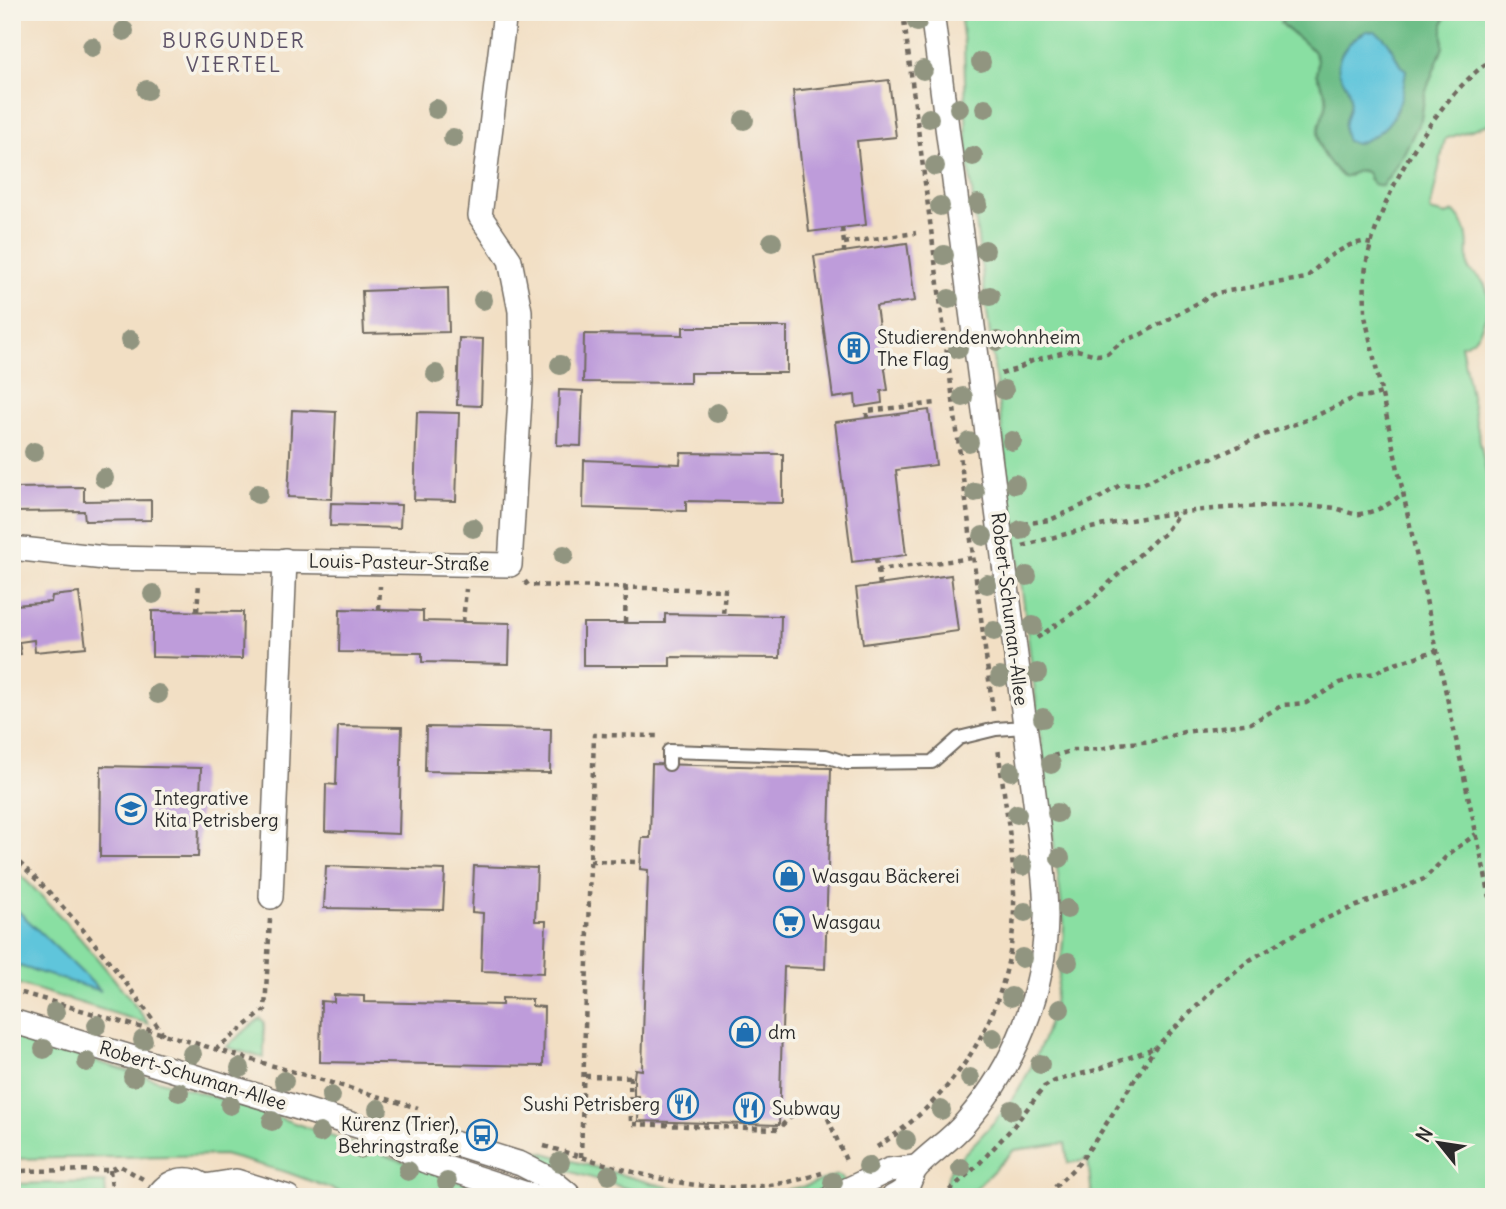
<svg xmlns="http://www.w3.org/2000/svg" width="1506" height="1209" viewBox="0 0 1506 1209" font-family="Delius,sans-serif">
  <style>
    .green { fill: #89dfa2; stroke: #5a8566; stroke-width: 2 }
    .forest { fill: #6ebe88; stroke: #4c745a; stroke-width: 2 }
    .water { fill: #5ec5db; stroke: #447883; stroke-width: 2 }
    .building { fill: #be9cda }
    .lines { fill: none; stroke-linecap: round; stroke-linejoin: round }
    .service-casing { stroke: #716a61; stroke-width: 16 }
    .minor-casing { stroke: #716a61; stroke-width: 26 }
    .path { stroke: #716a61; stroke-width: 4.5; stroke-dasharray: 5 5; stroke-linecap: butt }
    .service { stroke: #fff; stroke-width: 12 }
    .minor { stroke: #fff; stroke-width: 23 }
    .tree { fill: #919580 }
    .labels { text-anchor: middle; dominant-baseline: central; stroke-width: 7; stroke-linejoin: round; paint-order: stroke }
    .poi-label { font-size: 19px; fill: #2b2b2b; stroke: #f7f3e8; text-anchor: start }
    .street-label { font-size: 19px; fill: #2b2b2b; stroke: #f7f3e8 }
    .neighbourhood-label { font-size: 21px; letter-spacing: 2px; fill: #5e5368; stroke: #f7f3e8 }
  </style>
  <rect width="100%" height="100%" fill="#f7f3e8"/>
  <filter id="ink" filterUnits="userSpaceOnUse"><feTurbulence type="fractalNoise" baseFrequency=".0143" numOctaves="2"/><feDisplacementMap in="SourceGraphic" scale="14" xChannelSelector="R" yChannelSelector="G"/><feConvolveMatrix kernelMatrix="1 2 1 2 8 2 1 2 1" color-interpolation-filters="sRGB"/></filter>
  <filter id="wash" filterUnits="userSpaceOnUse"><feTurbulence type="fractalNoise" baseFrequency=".00686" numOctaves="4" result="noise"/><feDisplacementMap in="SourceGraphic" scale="28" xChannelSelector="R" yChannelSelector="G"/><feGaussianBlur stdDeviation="1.57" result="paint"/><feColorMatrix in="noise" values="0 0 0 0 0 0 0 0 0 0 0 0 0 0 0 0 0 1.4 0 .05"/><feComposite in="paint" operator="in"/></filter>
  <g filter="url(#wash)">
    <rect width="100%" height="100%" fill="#f2dfc4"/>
    <g class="green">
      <path d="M 960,12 L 1287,12 L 1281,23 C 1297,42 1324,46 1316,74 C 1319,81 1324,88 1326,95 C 1329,107 1321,116 1319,127 C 1314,151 1331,166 1349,176 C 1356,171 1361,169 1368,173 L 1369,180 L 1388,179 L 1421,119 L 1425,93 L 1443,47 L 1443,24 L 1447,12 L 1494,12 L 1494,122 L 1445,139 L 1430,211 L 1446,215 L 1454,212 C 1474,233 1465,245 1469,270 C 1493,283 1492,306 1481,328 C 1476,337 1473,343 1461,345 L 1494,512 L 1494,1197 L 1092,1197 L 1088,1160 L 1068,1163 L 1065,1143 L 1014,1150 L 967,1197 L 947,1197 C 945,1185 947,1177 952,1166 C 970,1148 988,1130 1003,1111 C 1046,1057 1061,992 1064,924 L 967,152 L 964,44 Z"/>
      <path d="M 12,867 C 63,915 107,968 149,1024 L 12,982 Z"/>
      <path d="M 260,1018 L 264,1022 L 264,1058 L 226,1047 Z"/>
      <path d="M 12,1036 L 260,1111 L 504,1197 L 354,1197 L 286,1172 L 224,1155 L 12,1159 Z"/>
      <path d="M 537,1151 L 651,1183 L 685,1191 L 716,1194 L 765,1194 L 806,1186 L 837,1175 L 842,1177 L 845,1183 L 805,1197 L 656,1197 L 531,1160 Z"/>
      <path d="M 105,1182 L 106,1197 L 12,1197 L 12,1184 Z"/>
    </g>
    <path class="forest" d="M 1287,12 L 1447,12 L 1443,24 L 1443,47 L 1425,93 L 1421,119 L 1403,155 L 1382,186 L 1373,184 C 1370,181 1370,177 1368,174 C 1362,165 1350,176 1343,177 C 1329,164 1315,148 1319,128 C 1321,117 1329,107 1326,95 C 1324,88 1319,81 1316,74 C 1324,45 1297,43 1281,22 Z"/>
    <g class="water">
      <path d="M 1367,31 L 1375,31 C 1397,44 1390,57 1406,70 C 1402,106 1394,132 1355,144 L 1347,141 C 1339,122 1350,116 1350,98 C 1350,90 1346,85 1342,78 C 1330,59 1350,39 1367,31 Z"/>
      <path d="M 12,905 L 101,991 L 12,964 Z"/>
    </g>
    <g id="blocks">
      <g class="building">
        <path d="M 889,80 L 896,137 L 857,141 L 866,225 L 809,232 L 793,91 Z"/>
        <path d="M 907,243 L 915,301 L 876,306 L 888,390 L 881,391 L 882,403 L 856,407 L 855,395 L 833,398 L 814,256 Z"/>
        <path d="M 448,288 L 449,332 L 364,334 L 362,291 Z"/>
        <path d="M 683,327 L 787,327 L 787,373 L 690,373 L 690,383 L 583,382 L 584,334 L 683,335 Z"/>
        <path d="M 459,338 L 483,339 L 481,406 L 457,405 Z"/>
        <path d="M 559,390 L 583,391 L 581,446 L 557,445 Z"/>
        <path d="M 292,410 L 336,412 L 332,499 L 288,497 Z"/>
        <path d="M 929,410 L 936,465 L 896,470 L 906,555 L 852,562 L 835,422 Z"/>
        <path d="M 417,412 L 459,413 L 456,501 L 414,500 Z"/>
        <path d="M 681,453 L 783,454 L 783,503 L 686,501 L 686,511 L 583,508 L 584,460 L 680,464 Z"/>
        <path d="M 84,487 L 84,501 L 151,500 L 151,520 L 85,521 L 84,511 L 12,512 L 12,488 Z"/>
        <path d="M 331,503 L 401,505 L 400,528 L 330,526 Z"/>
        <path d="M 951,575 L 958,631 L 863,644 L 856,588 Z"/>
        <path d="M 79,593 L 86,647 L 35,652 L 34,640 L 19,642 L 21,654 L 12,655 L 12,621 L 17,620 L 15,605 L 51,602 L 52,596 Z"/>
        <path d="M 340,609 L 423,611 L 423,621 L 510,623 L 509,664 L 422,662 L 422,653 L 339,652 Z"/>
        <path d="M 152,611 L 243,612 L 242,659 L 152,657 Z"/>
        <path d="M 665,614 L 781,616 L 780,658 L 670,657 L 670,666 L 583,666 L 583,623 L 665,623 Z"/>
        <path d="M 338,726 L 402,727 L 399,834 L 325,831 L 326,784 L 336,785 Z"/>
        <path d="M 426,727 L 551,729 L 550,773 L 425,771 Z"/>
        <path d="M 652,764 L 831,768 L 825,969 L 784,967 L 779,1125 L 638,1121 L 639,1096 L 634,1096 L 634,1077 L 635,1069 L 642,1070 L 648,870 L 640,869 L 642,838 L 650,838 Z"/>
        <path d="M 101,766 L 201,768 L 198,857 L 100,857 Z"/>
        <path d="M 326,866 L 445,870 L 443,910 L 324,908 Z"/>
        <path d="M 474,866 L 537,868 L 535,921 L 546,921 L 544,973 L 481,971 L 483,913 L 472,912 Z"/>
        <path d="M 334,995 L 364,996 L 364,1002 L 502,1005 L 502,998 L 532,999 L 532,1006 L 544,1007 L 543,1066 L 320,1062 L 321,1001 L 334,1002 Z"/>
      </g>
    </g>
  </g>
  <g filter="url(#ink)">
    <use href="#blocks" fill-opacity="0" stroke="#716a61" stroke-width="2"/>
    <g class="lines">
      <g class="service-casing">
        <path id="service" d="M 669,764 L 669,751 L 826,756 L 847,763 L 932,762 L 959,738 L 996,729 L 1024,727"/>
      </g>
      <g class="minor-casing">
        <g id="minor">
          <path d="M 12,548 L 105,558 L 510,565 L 521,381 L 520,311 L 510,260 L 480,216 L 505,12"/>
          <path d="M 271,897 L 285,560"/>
          <path d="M 12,1021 L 374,1131 L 431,1136 L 521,1164 L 550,1179 L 568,1194"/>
          <path d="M 379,1134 L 425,1161 L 536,1197"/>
          <path d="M 205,1186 L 236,1181 L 288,1197"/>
          <path d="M 157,1197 C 171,1174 200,1174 214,1197"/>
          <path d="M 832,1197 L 889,1170 L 916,1167"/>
          <path d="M 893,1197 C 916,1185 907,1176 919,1165 C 934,1150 952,1139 966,1122 C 1015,1066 1045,992 1046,917 C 1046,889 1042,860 1039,832 L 932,12"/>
        </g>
      </g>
      <g class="path">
        <path d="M 903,12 L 993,711"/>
        <path d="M 1494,58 C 1437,96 1383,191 1368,256 C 1363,276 1365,296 1365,316 L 1494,916"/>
        <path d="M 842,228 L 844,243"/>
        <path d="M 844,253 L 844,243 L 916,233"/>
        <path d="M 1001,374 L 1017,369 L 1032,361 L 1065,352 L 1077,350 L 1097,355 L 1107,354 L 1123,341 L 1140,335 L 1216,293 L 1306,278 L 1328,257 L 1350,245 L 1362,242 L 1371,244"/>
        <path d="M 867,418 L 867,411 L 937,403"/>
        <path d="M 1023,524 L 1050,520 L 1101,497 L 1120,485 L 1142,484 L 1178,467 L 1188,465 L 1205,458 L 1213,458 L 1264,435 L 1309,419 L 1356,397 L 1368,397 L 1381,393"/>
        <path d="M 1023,546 C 1105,521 1191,507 1276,506 C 1295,506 1315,505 1335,508 C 1343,510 1352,515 1360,514 C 1377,512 1390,504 1403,493"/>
        <path d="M 876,559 L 878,570 L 973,558"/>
        <path d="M 878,570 L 880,585"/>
        <path d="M 525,581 L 528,585 L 725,590 L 723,615"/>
        <path d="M 379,609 L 380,586"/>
        <path d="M 197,611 L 199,583"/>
        <path d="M 463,622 L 466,589"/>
        <path d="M 625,622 L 626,588"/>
        <path d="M 1037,638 L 1089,602 L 1156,539 L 1163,535 L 1179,513"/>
        <path d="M 1053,756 L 1074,750 L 1101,749 L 1119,744 L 1154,741 L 1184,732 L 1251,723 L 1283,705 L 1306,703 L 1340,683 L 1357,676 L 1376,673 L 1383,668 L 1437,650"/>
        <path d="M 12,856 C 70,909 118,970 163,1034"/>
        <path d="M 590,861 L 641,862"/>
        <path d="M 12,990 L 418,1108"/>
        <path d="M 215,1050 L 265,1010 L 270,919"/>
        <path d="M 585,1076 L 634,1077"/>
        <path d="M 630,1076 L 631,1124 L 778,1129 L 795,1113"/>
        <path d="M 824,1109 L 847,1163"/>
        <path d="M 544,1146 C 643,1174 718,1207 822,1173"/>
        <path d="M 877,1147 C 961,1093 1013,1007 1014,907 C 1015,854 1004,799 998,747"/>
        <path d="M 581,1157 L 594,735 L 657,736"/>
        <path d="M 110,1170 L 113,1197"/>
        <path d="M 12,1171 L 110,1170 L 120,1166 L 143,1179"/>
        <path d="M 1055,1187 L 1079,1163 L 1097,1138 L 1155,1048 L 1218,985 L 1250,960 L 1287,938 L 1334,915 L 1424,879 L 1449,854 L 1476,834"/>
        <path d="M 942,1197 L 977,1166 L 1013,1127 L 1044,1087 L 1055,1081 L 1096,1070 L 1154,1048"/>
      </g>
      <use href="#service" class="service"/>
      <use href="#minor" class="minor"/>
    </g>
    <g class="tree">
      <circle cx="917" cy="22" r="10"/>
      <circle cx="124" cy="31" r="10"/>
      <circle cx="92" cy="47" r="10"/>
      <circle cx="981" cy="62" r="10"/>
      <circle cx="923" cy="70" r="10"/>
      <circle cx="147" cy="90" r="10"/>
      <circle cx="959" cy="108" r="10"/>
      <circle cx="985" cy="108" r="10"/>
      <circle cx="436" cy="109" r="10"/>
      <circle cx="929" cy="118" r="10"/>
      <circle cx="744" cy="120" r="10"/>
      <circle cx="453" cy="138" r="10"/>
      <circle cx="973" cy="156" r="10"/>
      <circle cx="935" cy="166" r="10"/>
      <circle cx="978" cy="204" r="10"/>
      <circle cx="940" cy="206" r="10"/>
      <circle cx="772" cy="242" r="10"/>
      <circle cx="985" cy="250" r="10"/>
      <circle cx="944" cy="255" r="10"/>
      <circle cx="990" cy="296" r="10"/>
      <circle cx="949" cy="299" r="10"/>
      <circle cx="483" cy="300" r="10"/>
      <circle cx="130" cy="340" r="10"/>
      <circle cx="997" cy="341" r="10"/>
      <circle cx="958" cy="349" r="10"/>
      <circle cx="560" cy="365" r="10"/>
      <circle cx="436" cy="374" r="10"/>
      <circle cx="1004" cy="390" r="10"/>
      <circle cx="963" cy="397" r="10"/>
      <circle cx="717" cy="413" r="10"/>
      <circle cx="1012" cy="441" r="10"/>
      <circle cx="969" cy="442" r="10"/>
      <circle cx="34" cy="452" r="10"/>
      <circle cx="104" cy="478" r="10"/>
      <circle cx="1015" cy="484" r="10"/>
      <circle cx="975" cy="492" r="10"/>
      <circle cx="258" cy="494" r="10"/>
      <circle cx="473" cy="528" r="10"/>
      <circle cx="1021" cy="530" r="10"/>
      <circle cx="983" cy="536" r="10"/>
      <circle cx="564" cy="555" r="10"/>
      <circle cx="1027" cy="576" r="10"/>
      <circle cx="987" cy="584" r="10"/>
      <circle cx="153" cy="594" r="10"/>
      <circle cx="1033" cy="626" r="10"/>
      <circle cx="994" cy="631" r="10"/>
      <circle cx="1037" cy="673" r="10"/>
      <circle cx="1000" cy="677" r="10"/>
      <circle cx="158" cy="694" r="10"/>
      <circle cx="1043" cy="718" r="10"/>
      <circle cx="1051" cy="764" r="10"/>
      <circle cx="1011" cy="771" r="10"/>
      <circle cx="1057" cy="813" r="10"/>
      <circle cx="1017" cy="814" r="10"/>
      <circle cx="1060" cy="858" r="10"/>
      <circle cx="1023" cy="866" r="10"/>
      <circle cx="1067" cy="909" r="10"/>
      <circle cx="1025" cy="912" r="10"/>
      <circle cx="1022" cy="958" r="10"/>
      <circle cx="1068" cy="962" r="10"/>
      <circle cx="1011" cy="997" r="10"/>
      <circle cx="1060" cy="1009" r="10"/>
      <circle cx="55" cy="1012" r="10"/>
      <circle cx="97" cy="1025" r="10"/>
      <circle cx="993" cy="1038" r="10"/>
      <circle cx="143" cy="1040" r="10"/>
      <circle cx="44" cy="1049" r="10"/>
      <circle cx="192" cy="1054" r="10"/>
      <circle cx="87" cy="1062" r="10"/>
      <circle cx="1040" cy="1064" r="10"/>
      <circle cx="240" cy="1068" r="10"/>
      <circle cx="133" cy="1077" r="10"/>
      <circle cx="970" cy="1078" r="10"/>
      <circle cx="284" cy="1081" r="10"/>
      <circle cx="179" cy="1092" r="10"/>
      <circle cx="331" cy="1096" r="10"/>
      <circle cx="230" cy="1105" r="10"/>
      <circle cx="378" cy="1109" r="10"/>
      <circle cx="941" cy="1110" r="10"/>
      <circle cx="1012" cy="1110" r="10"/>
      <circle cx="272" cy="1121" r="10"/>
      <circle cx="320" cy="1133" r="10"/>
      <circle cx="906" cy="1140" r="10"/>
      <circle cx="360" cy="1149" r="10"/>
      <circle cx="560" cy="1162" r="10"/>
      <circle cx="868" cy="1166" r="10"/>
      <circle cx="961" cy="1168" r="10"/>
      <circle cx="408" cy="1171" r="10"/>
      <circle cx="609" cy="1175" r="10"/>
      <circle cx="447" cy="1182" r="10"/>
      <circle cx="833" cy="1182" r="10"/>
    </g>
  </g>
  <defs>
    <g id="building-ring" transform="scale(1.575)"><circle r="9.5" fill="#f7f3e8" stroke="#1f6fb2" stroke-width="1.5"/><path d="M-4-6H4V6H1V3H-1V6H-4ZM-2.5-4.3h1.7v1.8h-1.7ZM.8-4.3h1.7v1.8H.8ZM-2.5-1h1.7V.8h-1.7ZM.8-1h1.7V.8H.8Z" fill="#1f6fb2"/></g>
    <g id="school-ring" transform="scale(1.575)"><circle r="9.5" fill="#f7f3e8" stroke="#1f6fb2" stroke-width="1.5"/><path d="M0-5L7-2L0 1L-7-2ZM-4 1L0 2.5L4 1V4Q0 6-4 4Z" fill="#1f6fb2"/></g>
    <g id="shop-ring" transform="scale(1.575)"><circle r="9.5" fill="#f7f3e8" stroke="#1f6fb2" stroke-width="1.5"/><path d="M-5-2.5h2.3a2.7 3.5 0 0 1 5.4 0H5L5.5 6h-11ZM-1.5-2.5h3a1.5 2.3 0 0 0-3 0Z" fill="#1f6fb2"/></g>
    <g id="supermarket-ring" transform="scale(1.575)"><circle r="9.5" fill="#f7f3e8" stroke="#1f6fb2" stroke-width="1.5"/><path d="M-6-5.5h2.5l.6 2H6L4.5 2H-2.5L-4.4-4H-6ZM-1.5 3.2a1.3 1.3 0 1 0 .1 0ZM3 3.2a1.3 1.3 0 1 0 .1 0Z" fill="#1f6fb2"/></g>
    <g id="restaurant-ring" transform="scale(1.575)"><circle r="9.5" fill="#f7f3e8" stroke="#1f6fb2" stroke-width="1.5"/><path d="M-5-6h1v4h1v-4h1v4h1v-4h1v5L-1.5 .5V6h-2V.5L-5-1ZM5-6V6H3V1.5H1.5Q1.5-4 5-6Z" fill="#1f6fb2"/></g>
    <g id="bus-ring" transform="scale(1.575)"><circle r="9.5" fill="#f7f3e8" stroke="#1f6fb2" stroke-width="1.5"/><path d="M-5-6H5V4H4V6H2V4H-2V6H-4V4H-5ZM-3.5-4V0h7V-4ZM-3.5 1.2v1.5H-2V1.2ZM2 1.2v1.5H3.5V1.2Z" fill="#1f6fb2"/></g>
  </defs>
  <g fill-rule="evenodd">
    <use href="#building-ring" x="854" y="348"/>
    <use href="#school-ring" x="131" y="809"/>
    <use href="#shop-ring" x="789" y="876"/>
    <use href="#supermarket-ring" x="789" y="922"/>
    <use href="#shop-ring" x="745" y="1032"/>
    <use href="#restaurant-ring" x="683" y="1104"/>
    <use href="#restaurant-ring" x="749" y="1108"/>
    <use href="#bus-ring" x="482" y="1135"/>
  </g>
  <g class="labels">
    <g class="poi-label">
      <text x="877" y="337">Studierendenwohnheim<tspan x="877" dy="22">The Flag</tspan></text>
      <text x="154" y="798">Integrative<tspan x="154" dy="22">Kita Petrisberg</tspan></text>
      <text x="812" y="876">Wasgau Bäckerei</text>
      <text x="812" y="922">Wasgau</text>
      <text x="768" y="1032">dm</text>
      <text x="660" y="1104" text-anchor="end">Sushi Petrisberg</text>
      <text x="772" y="1108">Subway</text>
      <text x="459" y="1124" text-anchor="end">Kürenz (Trier),<tspan x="459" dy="22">Behringstraße</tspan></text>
    </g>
    <g class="street-label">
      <text transform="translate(399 562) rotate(1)">Louis-Pasteur-Straße</text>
      <text transform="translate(1010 609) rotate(83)">Robert-Schuman-Allee</text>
      <text transform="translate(193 1075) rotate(17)">Robert-Schuman-Allee</text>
    </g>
    <g class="neighbourhood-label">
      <text x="234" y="40">BURGUNDER<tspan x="234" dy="24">VIERTEL</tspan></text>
    </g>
  </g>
  <rect width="1506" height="1209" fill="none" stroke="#f7f3e8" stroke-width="42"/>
  <g transform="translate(1439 1143) rotate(300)" stroke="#f7f3e8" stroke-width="5" paint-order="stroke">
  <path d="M0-5L12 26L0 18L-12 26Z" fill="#2b2b2b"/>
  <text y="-10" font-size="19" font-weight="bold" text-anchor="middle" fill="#2b2b2b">N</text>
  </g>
</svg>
